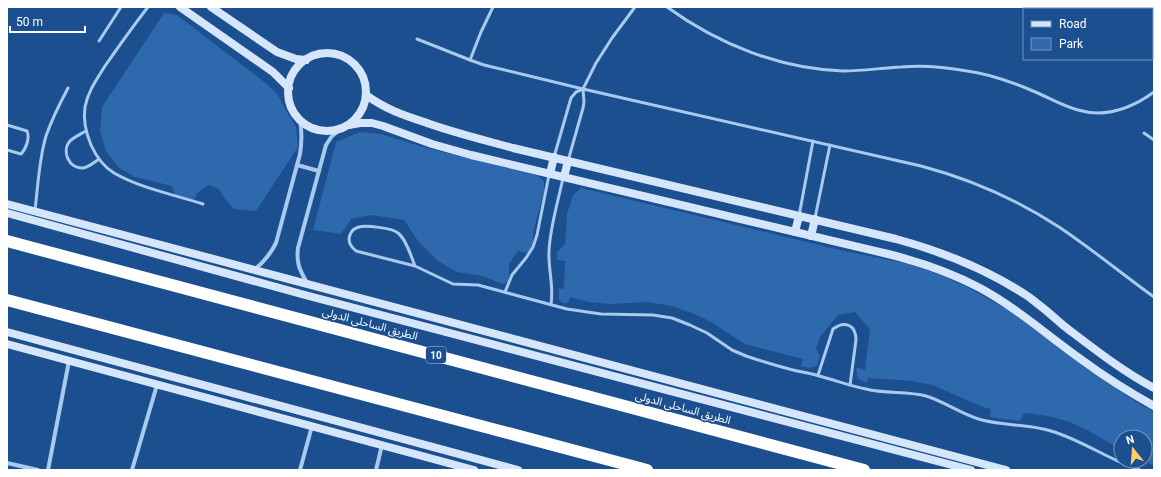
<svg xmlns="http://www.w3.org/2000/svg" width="1161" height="477" viewBox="0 0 1161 477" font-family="Roboto,'Noto Sans Arabic',sans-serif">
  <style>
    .green { fill: #2e69ad }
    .water { fill: #3c6290; stroke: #9cc4f0 }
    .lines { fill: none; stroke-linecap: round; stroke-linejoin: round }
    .lane { stroke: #a9c9ee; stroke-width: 3 }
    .street { stroke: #a9c9ee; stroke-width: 4 }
    .secondary { stroke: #d6e6fa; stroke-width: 8 }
    .highway { stroke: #fff; stroke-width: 12 }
    .labels { text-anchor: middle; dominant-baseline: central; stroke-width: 3.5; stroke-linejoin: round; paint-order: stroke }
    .shield { fill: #1b4f8f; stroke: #bbcadd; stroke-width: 1 }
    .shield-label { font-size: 10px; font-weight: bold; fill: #fff }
    .street-label { font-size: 11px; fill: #fff; stroke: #1b4f8f }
  </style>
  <rect width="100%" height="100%" fill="#1b4f8f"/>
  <g class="green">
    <path d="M 164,13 L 177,15 L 263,81 L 277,93 L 284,107 L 296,127 L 298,147 L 256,211 L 234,209 L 225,199 L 219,189 L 209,185 L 197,193 L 194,201 L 175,195 L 172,186 L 135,177 L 118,167 L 106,151 L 100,131 L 102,107 Z"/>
    <path d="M 360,132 L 381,134 L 423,147 L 536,175 L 544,181 L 544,192 L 533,232 L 533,246 L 527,253 L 518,251 L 509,264 L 509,273 L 508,282 L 502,284 L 483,276 L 457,272 L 438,261 L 418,241 L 404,220 L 371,215 L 351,219 L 341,234 L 313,230 L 336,142 Z"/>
    <path d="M 581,188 L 844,251 L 909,264 L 943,276 L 967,287 L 1010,311 L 1084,367 L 1141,405 L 1154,411 L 1154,465 L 1149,464 L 1148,457 L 1145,456 L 1145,437 L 1121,437 L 1121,450 C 1104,440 1082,425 1063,420 C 1050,416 1037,414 1024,413 L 1020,421 L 990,417 L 991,409 L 983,407 L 932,385 L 912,381 L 869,378 L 866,383 L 858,379 L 856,370 L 857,367 L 865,370 L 870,329 L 855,312 L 838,315 L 820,337 L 816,349 L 820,356 L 817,366 L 810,368 L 801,366 L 803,359 L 745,344 L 711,322 L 697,315 L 672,306 L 647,302 L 609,304 L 589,302 L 570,297 L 568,303 L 563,303 L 559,300 L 559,288 L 564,289 L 565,261 L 557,260 L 557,252 L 565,244 L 567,214 L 573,195 Z"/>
  </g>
  <path class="water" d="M 1053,7 L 1130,7 L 1129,9 L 1058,9 Z"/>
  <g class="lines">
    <g class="lane">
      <path d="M 148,7 C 133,26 119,46 105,66 C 97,79 88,91 85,107 C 83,120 86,133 91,145 C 96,156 104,167 114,173 C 140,188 175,195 203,204"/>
      <path d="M 667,7 C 718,44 780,69 843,71 C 863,71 881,68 901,67 C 923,65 945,67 967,71 C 990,74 1012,82 1033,91 C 1048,97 1062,106 1078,110 C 1105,118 1132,108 1154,92"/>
      <path d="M 417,39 L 470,60 L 484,65 L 583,89 L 921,166 C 970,179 1016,199 1059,227 C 1092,249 1122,274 1154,297"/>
      <path d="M 99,41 L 121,7"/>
      <path d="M 470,60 L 481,32 L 493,7"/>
      <path d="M 7,125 L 27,131 C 30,138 26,149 21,154 L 7,150"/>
      <path d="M 86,131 C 81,134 74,137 70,141 C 61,151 69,169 83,168 C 89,167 95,162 99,159"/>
      <path d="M 1144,133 L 1154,140"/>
      <path d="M 554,157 L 571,98 L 576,92 L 583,89 L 596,63 L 612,38 L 635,7"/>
      <path d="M 568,161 L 583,108 L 584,102 L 583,89"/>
      <path d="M 35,210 C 38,186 39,159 46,136 C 52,119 60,103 68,88"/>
      <path d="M 799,216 L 813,141"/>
      <path d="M 815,218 L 830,145"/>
      <path d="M 415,266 C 411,256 406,239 398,233 C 393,228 365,225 359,227 C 350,229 346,240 352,247 C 352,247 356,251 356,251 L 415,266 L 453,284 L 478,285 L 567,309 L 601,314 L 653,315 L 672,318 L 690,325 L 707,333 L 732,350 L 746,356 C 761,361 777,366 793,370 C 801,372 810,373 819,376 C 835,380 850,386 866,389 C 886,394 907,391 926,396 C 946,402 962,415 982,420 C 1005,426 1028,424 1051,431 C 1082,440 1109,460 1140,470"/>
      <path d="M 505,292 L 512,275 L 526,258 L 533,247 L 537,235 L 549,175"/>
      <path d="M 551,304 C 554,286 548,269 549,251 C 550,227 558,202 563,178"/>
      <path d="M 818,375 L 833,329 C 845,320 856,325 856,340 L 850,385"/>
    </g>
    <g class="street">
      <path d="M 297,165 L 319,171"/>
      <path d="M 254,270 C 264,262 270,255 276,243 L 300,154 C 302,142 302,132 300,120"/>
      <path d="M 307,283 C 300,270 296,264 298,248 L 326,145 L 332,136 L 341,129"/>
      <path d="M 7,463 L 38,470"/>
      <path d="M 48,470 L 69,361"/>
      <path d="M 132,470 L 157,385"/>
      <path d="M 300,470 L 312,426"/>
      <path d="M 376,470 L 382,445"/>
    </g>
    <g class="secondary">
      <path d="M 180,7 L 273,72 L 289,88"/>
      <path d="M 211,7 L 277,52 L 296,59 L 306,60"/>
      <circle cx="327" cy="92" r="39"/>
      <path d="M 366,95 C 387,110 403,115 427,123 C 455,133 484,140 513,148 L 896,239 C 944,252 987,269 1029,297 C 1041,306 1053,316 1064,326 C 1093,348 1122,371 1154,388"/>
      <path d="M 349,125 L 360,123 L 372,123 L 383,126 L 432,144 L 471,155 L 892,255 C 923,263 952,273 980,288 C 1017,308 1048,336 1082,360 C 1105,377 1129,392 1154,406"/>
      <path d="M 550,174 L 554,157"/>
      <path d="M 564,177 L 568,161"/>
      <path d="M 7,204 L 1006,470"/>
      <path d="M 7,213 L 305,295 L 971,470"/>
      <path d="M 795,232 L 799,216"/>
      <path d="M 811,236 L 815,219"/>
      <path d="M 7,332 L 518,470"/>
      <path d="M 7,344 L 474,470"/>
    </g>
    <g class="highway">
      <path d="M 7,241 L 864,470"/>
      <path d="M 7,300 L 647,470"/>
    </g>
  </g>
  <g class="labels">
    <rect class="shield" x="426" y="347" width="20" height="16" rx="3"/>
    <g class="shield-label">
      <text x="436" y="355">10</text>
    </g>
    <g class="street-label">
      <text transform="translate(370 324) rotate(15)">الطريق الساحلى الدولى</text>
      <text transform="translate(683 408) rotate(15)">الطريق الساحلى الدولى</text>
    </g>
  </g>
  <rect width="1161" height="477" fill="none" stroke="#ffffff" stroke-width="16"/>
  <rect x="1023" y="8" width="130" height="52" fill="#1b4f8f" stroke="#7695bc"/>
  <rect x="1031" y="21" width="20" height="6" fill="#d6e6fa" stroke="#7695bc"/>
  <text x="1059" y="28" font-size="12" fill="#ffffff">Road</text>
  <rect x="1031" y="38" width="20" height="12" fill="#2e69ad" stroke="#7695bc"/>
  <text x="1059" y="48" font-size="12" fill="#ffffff">Park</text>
  <g transform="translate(1133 449) rotate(343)"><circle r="19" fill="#1b4f8f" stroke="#7695bc"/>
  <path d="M0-3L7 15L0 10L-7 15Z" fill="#ffd166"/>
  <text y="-6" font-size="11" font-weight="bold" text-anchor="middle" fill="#ffffff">N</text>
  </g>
  <path d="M10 26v6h75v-6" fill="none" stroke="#ffffff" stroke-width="2"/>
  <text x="16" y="26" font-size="12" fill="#ffffff" stroke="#1b4f8f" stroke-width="3" paint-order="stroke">50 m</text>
</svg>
